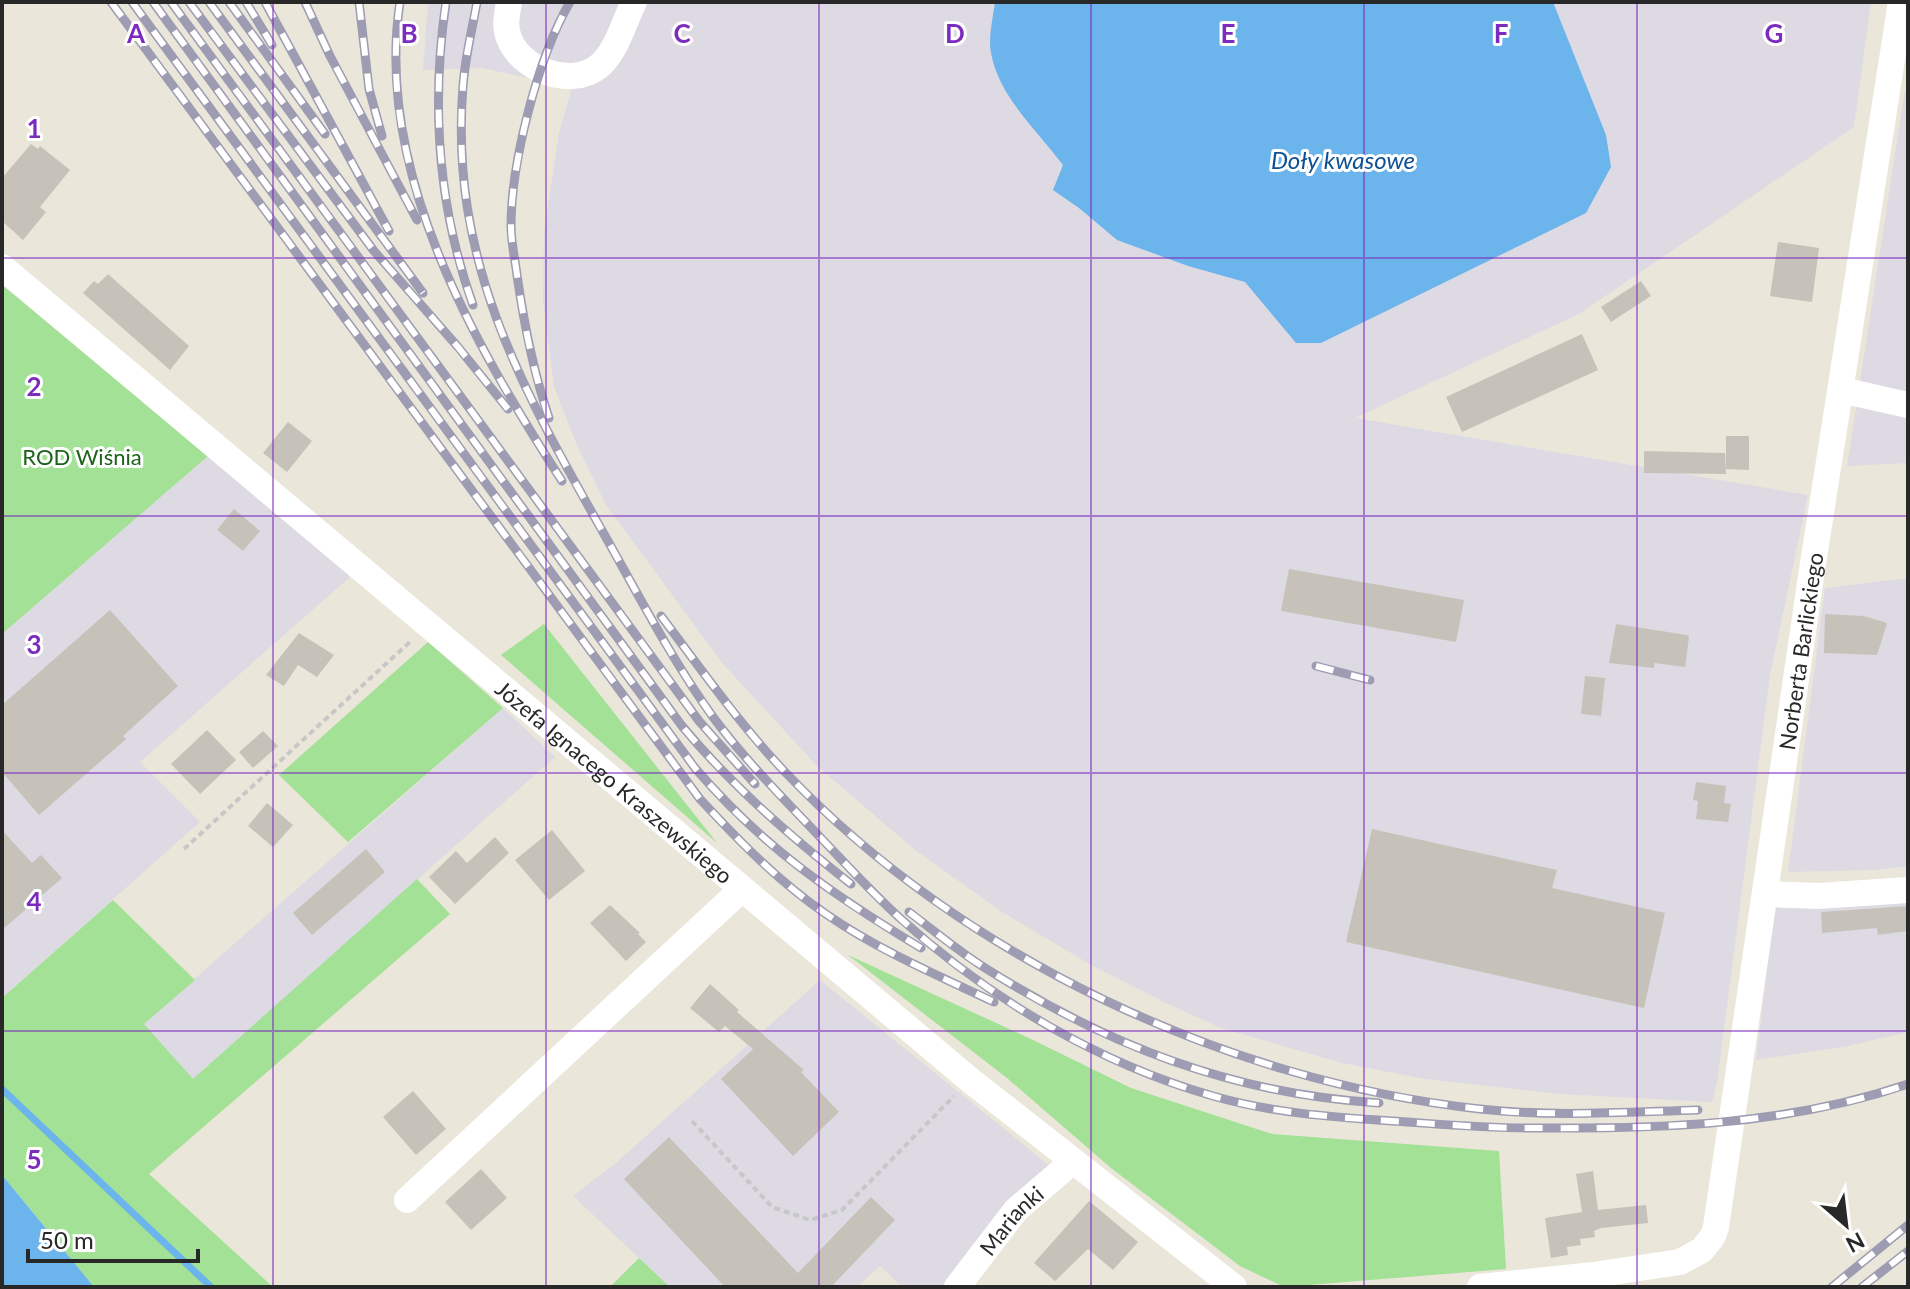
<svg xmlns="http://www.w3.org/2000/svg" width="1910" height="1289" viewBox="0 0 1910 1289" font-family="Lato,sans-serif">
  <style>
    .industrial { fill: #dedae3 }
    .green { fill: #a2e196 }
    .water { fill: #6cb4ec }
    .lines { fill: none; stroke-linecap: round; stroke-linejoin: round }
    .stream { stroke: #6cb4ec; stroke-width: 7 }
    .building { fill: #c6c2b9 }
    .path { stroke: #c7c7c7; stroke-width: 4; stroke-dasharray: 6 4; stroke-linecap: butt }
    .minor { stroke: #fff; stroke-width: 26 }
    .rail-casing { stroke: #9d9cb2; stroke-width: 9 }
    .rail { stroke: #fff; stroke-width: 6; stroke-dasharray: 18; stroke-linecap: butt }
    .grid { fill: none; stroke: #7b2cbf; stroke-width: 2; stroke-opacity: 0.55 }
    .labels { text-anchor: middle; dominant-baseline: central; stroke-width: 6; stroke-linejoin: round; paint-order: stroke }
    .park-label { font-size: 22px; fill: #1c631a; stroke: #fff }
    .street-label { font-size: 22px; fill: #282828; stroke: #fff }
    .water-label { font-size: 24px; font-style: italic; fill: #0f5095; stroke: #fff }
    .grid-label { font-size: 26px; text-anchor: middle; font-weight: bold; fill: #7b2cbf; stroke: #fff; stroke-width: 6; stroke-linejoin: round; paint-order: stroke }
  </style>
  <rect width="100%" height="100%" fill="#eae6d9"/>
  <g class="industrial">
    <path d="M 428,2 L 1871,2 L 1854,127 L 1579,314 L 1355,418 L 1808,495 L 1770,675 L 1717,1083 L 1712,1102 L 1560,1094 L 1425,1079 L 1342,1063 L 1221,1028 L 1166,1003 L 1091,965 L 1002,912 L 915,850 L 817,766 L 723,664 L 606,505 L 576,443 L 554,387 L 543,301 L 544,232 L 559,133 L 572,87 L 482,68 L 423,70 Z"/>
    <path d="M 1908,89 L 1908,463 L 1847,466 L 1904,95 Z"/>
    <path d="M 208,456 L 351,576 L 140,762 L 200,822 L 2,998 L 2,634 Z"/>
    <path d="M 1908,578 L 1908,866 L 1876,870 L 1788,872 L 1825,588 Z"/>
    <path d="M 503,708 L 555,757 L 193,1079 L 143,1024 Z"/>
    <path d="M 1908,892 L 1908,1032 L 1848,1046 L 1756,1060 L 1776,896 Z"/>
    <path d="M 820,980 L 1050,1166 L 946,1287 L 902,1287 L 880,1266 L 857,1287 L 670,1287 L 573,1196 L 617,1162 Z"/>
  </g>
  <g class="green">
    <path d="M 2,285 L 208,456 L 2,634 Z"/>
    <path d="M 544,624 L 717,843 L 501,655 Z"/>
    <path d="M 428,642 L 503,708 L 348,842 L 279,775 Z"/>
    <path d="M 417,879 L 450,914 L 149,1174 L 273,1287 L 94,1287 L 2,1175 L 2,998 L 113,900 L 195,980 L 144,1024 L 193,1079 Z"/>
    <path d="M 848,955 L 1031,1039 L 1131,1088 L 1272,1134 L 1499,1151 L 1506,1269 L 1284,1287 L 1240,1266 L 1111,1168 L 1007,1078 Z"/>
    <path d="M 639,1258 L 670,1287 L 610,1287 Z"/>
  </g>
  <g class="water">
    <path d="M 995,2 L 1553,2 L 1606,135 L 1611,167 L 1586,213 L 1321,343 L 1296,343 L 1245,282 L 1188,266 L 1117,240 L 1079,208 L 1053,190 L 1063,165 C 1037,130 999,97 991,53 C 988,38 993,18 995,2 Z"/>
    <path d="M 2,1175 L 94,1287 L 2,1287 Z"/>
  </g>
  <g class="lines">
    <path class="stream" d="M 2,1089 L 211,1287"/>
  </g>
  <g class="building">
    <path d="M 31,144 L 38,149 L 40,146 L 70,170 L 40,207 L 46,212 L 23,240 L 2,221 L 2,178 Z"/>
    <path d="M 1778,242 L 1819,248 L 1812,302 L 1770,296 Z"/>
    <path d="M 108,274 L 189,346 L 170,370 L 83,293 L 94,281 L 98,284 Z"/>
    <path d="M 1641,281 L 1651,296 L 1611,322 L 1601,307 Z"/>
    <path d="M 1582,334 L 1598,370 L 1462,432 L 1446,397 Z"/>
    <path d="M 288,422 L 312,441 L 287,472 L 263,453 Z"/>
    <path d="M 1726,436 L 1749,436 L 1749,470 L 1726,469 Z"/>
    <path d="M 1644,451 L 1725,453 L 1726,474 L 1644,473 Z"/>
    <path d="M 234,509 L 260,531 L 243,551 L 217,530 Z"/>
    <path d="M 1289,569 L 1464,600 L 1456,642 L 1281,611 Z"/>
    <path d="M 110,610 L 178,686 L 123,736 L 126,739 L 39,815 L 2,772 L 2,705 Z"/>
    <path d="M 1825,614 L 1864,616 L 1887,623 L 1877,655 L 1824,653 Z"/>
    <path d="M 1616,624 L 1687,635 L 1689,637 L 1685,667 L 1654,663 L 1654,668 L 1609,663 Z"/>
    <path d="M 299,633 L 334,655 L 317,677 L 298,665 L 284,686 L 266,675 Z"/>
    <path d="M 1585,676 L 1605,678 L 1601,716 L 1581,714 Z"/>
    <path d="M 207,730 L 236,760 L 200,794 L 171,764 Z"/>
    <path d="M 263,731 L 278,746 L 253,768 L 239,752 Z"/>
    <path d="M 1696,782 L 1726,786 L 1724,803 L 1731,804 L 1728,822 L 1696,819 L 1698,801 L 1693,800 Z"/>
    <path d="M 267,803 L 293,825 L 273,847 L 248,826 Z"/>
    <path d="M 1372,829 L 1557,870 L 1552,888 L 1665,913 L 1644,1008 L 1346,942 Z"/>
    <path d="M 2,830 L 32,863 L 41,855 L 62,878 L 2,930 Z"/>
    <path d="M 552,830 L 585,871 L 549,900 L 515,860 Z"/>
    <path d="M 495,837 L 509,853 L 455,904 L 429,877 L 456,851 L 467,863 Z"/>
    <path d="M 366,849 L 385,872 L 312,935 L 293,913 Z"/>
    <path d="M 610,905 L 640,933 L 638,934 L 646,942 L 626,961 L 590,923 Z"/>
    <path d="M 1908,906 L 1908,931 L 1878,935 L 1877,928 L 1822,933 L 1821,912 Z"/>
    <path d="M 710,984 L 739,1010 L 737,1012 L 804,1070 L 801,1072 L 839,1112 L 793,1156 L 721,1079 L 753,1049 L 725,1026 L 719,1032 L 690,1008 Z"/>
    <path d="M 413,1091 L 446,1129 L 416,1155 L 383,1117 Z"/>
    <path d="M 669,1137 L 798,1273 L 871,1197 L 895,1220 L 831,1287 L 725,1287 L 624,1179 Z"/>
    <path d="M 481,1169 L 507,1198 L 471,1230 L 445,1202 Z"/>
    <path d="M 1593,1171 L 1598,1210 L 1646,1205 L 1648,1223 L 1601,1228 L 1594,1231 L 1595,1237 L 1580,1239 L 1581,1245 L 1567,1247 L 1568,1255 L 1551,1258 L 1545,1218 L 1582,1212 L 1576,1174 Z"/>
    <path d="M 1089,1201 L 1138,1242 L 1113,1270 L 1088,1249 L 1055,1281 L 1034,1263 Z"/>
  </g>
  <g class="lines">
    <g class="path">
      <path d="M 184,849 L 412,640"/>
      <path d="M 692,1121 L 772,1207 L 810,1220 L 842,1210 L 954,1096"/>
    </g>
    <g class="minor">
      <path d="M 509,2 C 507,15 504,26 509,38 C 521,70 570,88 598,67 C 616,53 624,22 634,2"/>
      <path id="s1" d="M 2,267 L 970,1080 L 1234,1287"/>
      <path d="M 1841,390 L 1908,405"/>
      <path d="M 1765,894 L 1818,896 L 1908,890"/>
      <path d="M 407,1200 L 742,889"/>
      <path id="s2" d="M 957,1287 L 1016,1210 L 1072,1162"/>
      <path id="s3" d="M 1480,1287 L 1593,1275 L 1680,1262 L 1702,1250 L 1713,1236 L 1716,1227 L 1812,570 L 1901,2"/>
    </g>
    <g class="rail-casing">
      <g id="rail">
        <path d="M 111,2 L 700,799 C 739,841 779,882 826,914 C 878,950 937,975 994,1002"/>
        <path d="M 132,2 L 695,768 C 763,847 833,895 921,948"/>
        <path d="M 153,2 L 682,726 C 732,786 790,836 851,884"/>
        <path d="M 171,2 L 699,721 L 755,784"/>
        <path d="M 189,2 L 374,251 L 458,347 L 508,409"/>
        <path d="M 209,2 L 423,293"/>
        <path d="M 229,2 L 325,134"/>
        <path d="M 246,2 L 272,45"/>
        <path d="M 265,2 L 389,231"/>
        <path d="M 305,2 L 330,56 L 417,220"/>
        <path d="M 359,2 L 369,89 L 382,136"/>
        <path d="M 400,2 C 374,171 474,344 562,481"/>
        <path d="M 446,2 C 431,104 438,207 473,305"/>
        <path d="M 477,2 C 472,30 465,58 463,86 C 449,261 522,388 604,534 C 639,596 672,660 713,717 C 745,760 782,797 819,836 C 846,864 872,893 901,919 C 990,999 1098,1063 1213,1096 C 1272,1113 1331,1117 1392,1121 C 1438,1124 1484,1128 1530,1128 C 1658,1129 1785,1126 1908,1084"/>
        <path d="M 549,418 C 533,371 524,324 517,275 C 515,259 511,242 511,226 C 511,162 538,57 570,2"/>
        <path d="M 661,616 C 701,669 740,725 786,773 C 963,958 1226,1081 1480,1109 C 1552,1117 1626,1112 1698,1110"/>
        <path d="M 1316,666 L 1370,680"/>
        <path d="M 909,912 C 933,930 957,950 982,966 C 1106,1045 1232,1094 1379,1103"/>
        <path d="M 1832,1287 L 1908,1225"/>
        <path d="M 1862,1287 L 1908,1251"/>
      </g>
    </g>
    <use href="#rail" class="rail"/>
  </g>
  <path class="grid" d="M 273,2 L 273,1287M 546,2 L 546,1287M 819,2 L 819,1287M 1091,2 L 1091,1287M 1364,2 L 1364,1287M 1637,2 L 1637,1287M 2,258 L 1908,258M 2,516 L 1908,516M 2,773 L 1908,773M 2,1031 L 1908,1031"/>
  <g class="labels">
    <g class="park-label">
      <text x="82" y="456">ROD Wiśnia</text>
    </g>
    <g class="street-label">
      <text stroke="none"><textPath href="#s3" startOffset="836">Norberta Barlickiego</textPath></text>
      <text stroke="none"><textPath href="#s1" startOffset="800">Józefa Ignacego Kraszewskiego</textPath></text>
      <text stroke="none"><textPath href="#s2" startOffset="86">Marianki</textPath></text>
    </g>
    <g class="water-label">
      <text x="1343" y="159">Doły kwasowe</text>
    </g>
  </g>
  <g class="grid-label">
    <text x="136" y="43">A</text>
    <text x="409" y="43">B</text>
    <text x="682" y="43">C</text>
    <text x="955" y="43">D</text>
    <text x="1228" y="43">E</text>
    <text x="1501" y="43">F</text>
    <text x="1774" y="43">G</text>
    <text x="34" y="138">1</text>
    <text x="34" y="396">2</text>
    <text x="34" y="654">3</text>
    <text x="34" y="911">4</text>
    <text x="34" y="1169">5</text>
  </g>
  <rect width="1910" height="1289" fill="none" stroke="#282828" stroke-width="8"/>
  <g transform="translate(1846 1225) rotate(152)" stroke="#ffffff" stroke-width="6" paint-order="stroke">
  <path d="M0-6L14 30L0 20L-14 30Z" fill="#282828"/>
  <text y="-12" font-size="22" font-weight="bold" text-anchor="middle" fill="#282828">N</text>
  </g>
  <path d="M28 1249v12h170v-12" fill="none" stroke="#282828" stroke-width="4"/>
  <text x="40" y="1249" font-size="24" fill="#282828" stroke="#ffffff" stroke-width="6" paint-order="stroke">50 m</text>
</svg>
